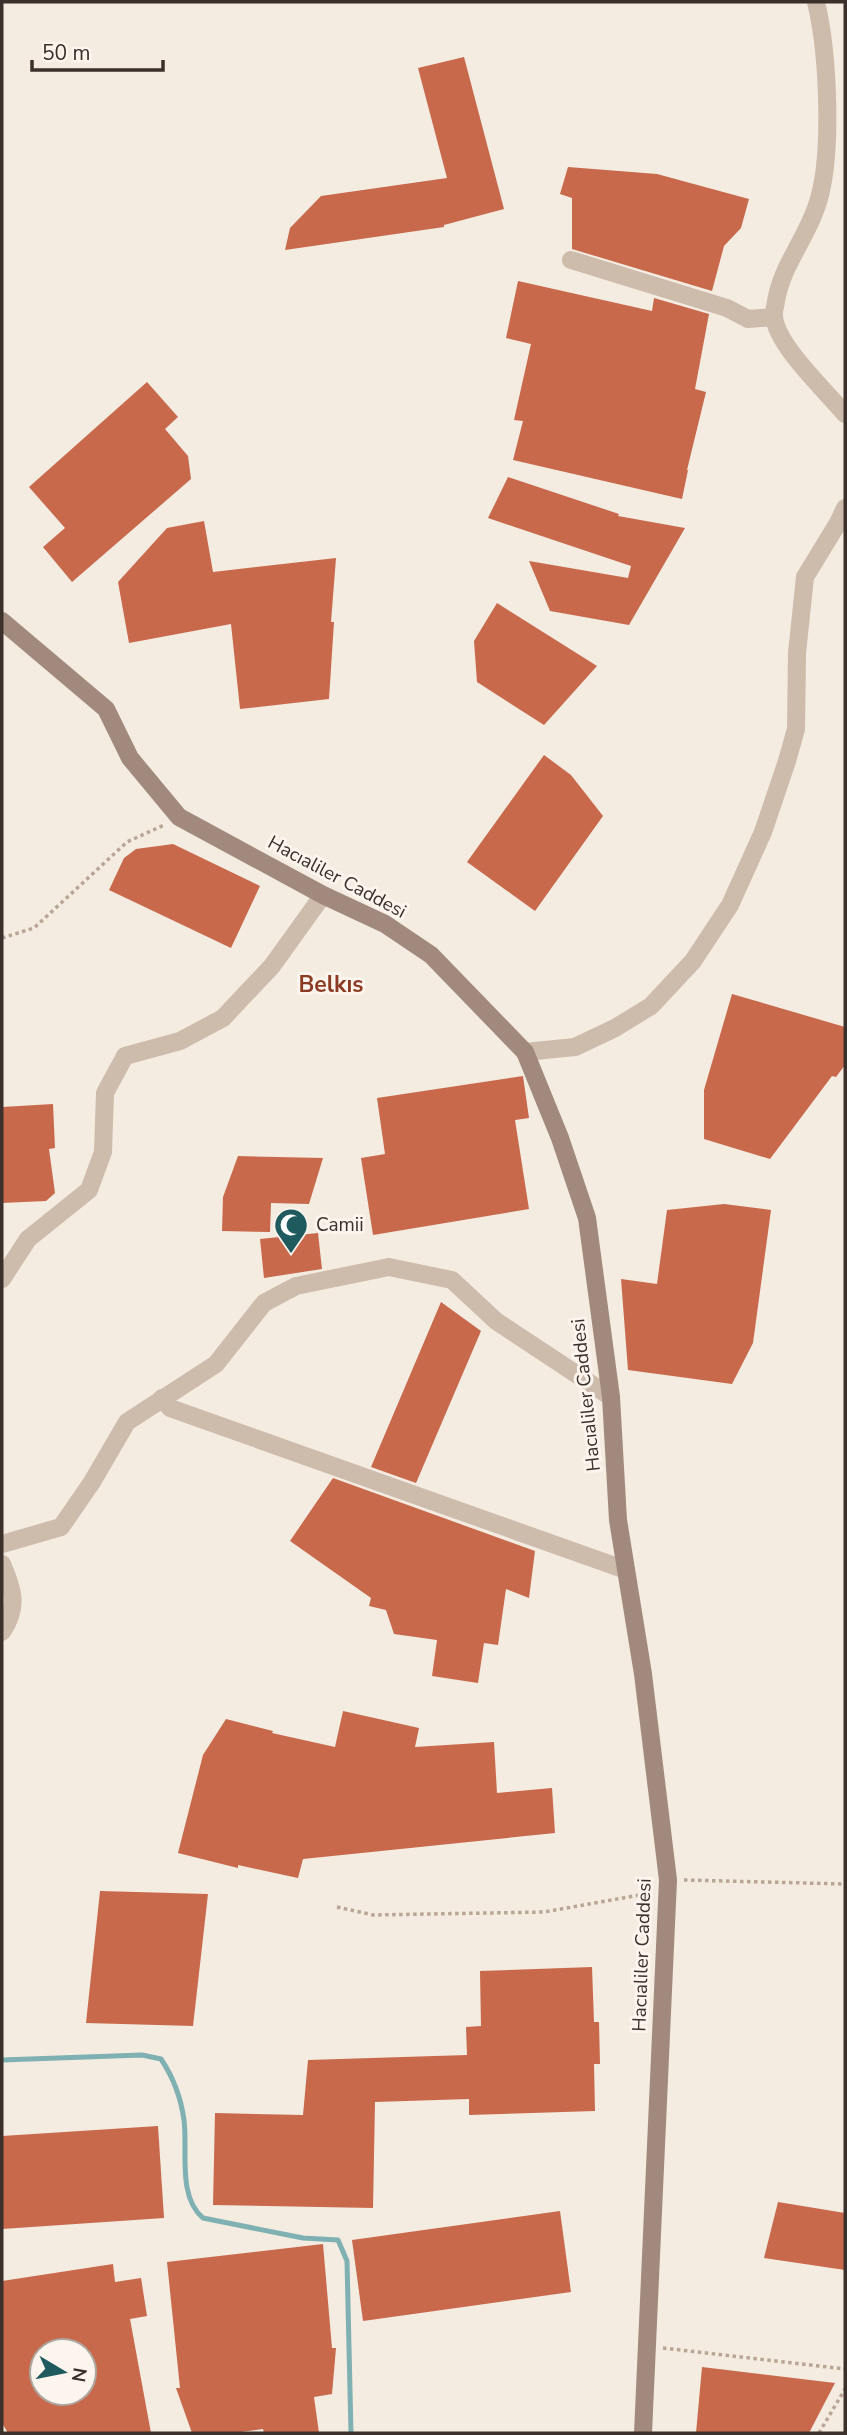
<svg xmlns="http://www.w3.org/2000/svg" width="847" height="2435" viewBox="0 0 847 2435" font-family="'Nunito Sans',sans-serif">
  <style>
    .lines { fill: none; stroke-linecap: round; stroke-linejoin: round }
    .stream { stroke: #7fb0b2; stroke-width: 5 }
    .building { fill: #c8694b; fill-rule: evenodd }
    .path { stroke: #b9a596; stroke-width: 3.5; stroke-dasharray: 3.5 3.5; stroke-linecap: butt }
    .street { stroke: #cdbbac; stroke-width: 18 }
    .secondary { stroke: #a18a7d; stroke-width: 18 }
    .labels { text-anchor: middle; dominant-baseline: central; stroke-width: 6; stroke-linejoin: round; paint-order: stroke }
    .street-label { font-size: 19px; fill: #3b302b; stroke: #fbf5ee }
    .poi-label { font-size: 19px; fill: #3b302b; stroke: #fbf5ee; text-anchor: start }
    .quarter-label { font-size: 23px; font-weight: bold; fill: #8c3b22; stroke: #fbf5ee }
  </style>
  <rect width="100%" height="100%" fill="#f4ebe1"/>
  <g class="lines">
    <path class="stream" d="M 2,2060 L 142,2055 L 161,2059 C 173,2077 181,2098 184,2120 C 188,2150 177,2196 203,2218 L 303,2238 L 338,2240 L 347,2261 L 351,2433"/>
  </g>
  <g class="building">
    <path d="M 464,57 L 504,209 L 444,225 L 444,227 L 285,250 L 290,228 L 321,196 L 447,178 L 418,68 Z"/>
    <path d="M 568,167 L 657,174 L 749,199 L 741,228 L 724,246 L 712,291 L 572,249 L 572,198 L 560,194 Z"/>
    <path d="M 518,281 L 652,311 L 654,298 L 709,314 L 695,389 L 706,392 L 687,470 L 688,470 L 682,499 L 513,460 L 523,421 L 514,420 L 531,344 L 506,338 Z"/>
    <path d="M 147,382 L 178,417 L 165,429 L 188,456 L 191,479 L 72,582 L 43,547 L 65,528 L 29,487 Z"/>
    <path d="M 508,477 L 619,514 L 618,516 L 685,528 L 629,625 L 550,611 L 529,561 L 628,578 L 631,566 L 488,518 Z"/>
    <path d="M 204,521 L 213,572 L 336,558 L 331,622 L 334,622 L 329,699 L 240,709 L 231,624 L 129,643 L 118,582 L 167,528 Z"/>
    <path d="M 497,603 L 597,666 L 544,725 L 477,682 L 474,641 Z"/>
    <path d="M 544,755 L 571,775 L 603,816 L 535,911 L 467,862 Z"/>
    <path d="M 173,844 L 260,886 L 231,948 L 109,890 L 124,858 L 136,849 Z"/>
    <path d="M 732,994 L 845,1027 L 845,1065 L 836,1077 L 832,1076 L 770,1159 L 704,1139 L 704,1090 Z"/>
    <path d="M 523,1076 L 529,1118 L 515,1120 L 529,1209 L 373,1235 L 361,1158 L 385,1154 L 377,1098 Z"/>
    <path d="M 53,1104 L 55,1148 L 49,1149 L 55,1193 L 46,1201 L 2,1203 L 2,1107 Z"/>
    <path d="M 238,1156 L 323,1158 L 309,1204 L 271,1203 L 270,1232 L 222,1231 L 223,1197 Z"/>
    <path d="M 724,1204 L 771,1210 L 753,1343 L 732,1384 L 628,1370 L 621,1279 L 657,1284 L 667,1210 Z"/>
    <path d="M 318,1233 L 322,1269 L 264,1278 L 260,1239 Z"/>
    <path d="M 441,1302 L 481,1331 L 416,1483 L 371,1467 Z"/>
    <path d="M 333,1478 L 535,1551 L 529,1598 L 506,1589 L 498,1645 L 484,1643 L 478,1683 L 432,1676 L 437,1640 L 394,1634 L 386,1610 L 369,1606 L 371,1598 L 290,1541 Z"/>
    <path d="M 343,1711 L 419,1728 L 415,1747 L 494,1742 L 497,1793 L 552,1788 L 555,1833 L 303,1859 L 298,1878 L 238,1865 L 238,1868 L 178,1853 L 203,1755 L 226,1719 L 273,1731 L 272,1733 L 335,1747 Z"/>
    <path d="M 100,1891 L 208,1894 L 193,2026 L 86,2023 Z"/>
    <path d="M 592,1967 L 594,2022 L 599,2022 L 600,2064 L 594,2064 L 595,2111 L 469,2115 L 469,2099 L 375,2102 L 373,2208 L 213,2205 L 215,2113 L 303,2115 L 308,2060 L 467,2055 L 466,2027 L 481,2026 L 480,1971 Z"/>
    <path d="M 158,2126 L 164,2218 L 2,2229 L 2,2136 Z"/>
    <path d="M 778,2202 L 845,2213 L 845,2270 L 764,2258 Z"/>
    <path d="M 560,2211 L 571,2292 L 363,2321 L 352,2240 Z"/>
    <path d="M 323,2244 L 332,2348 L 336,2348 L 332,2394 L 314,2397 L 319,2433 L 264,2433 L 263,2429 L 233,2433 L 192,2433 L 176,2388 L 180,2388 L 167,2262 Z"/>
    <path d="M 113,2264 L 115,2282 L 141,2278 L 147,2316 L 130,2319 L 151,2433 L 8,2433 L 2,2423 L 2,2281 ZM 42,2351 L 84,2351 L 84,2393 L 57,2393 L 42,2396 Z"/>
    <path d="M 702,2367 L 835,2383 L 809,2433 L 696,2433 Z"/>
  </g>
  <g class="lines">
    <g class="path">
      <path d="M 2,938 L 34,928 L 127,842 L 164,825"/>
      <path d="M 684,1880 L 845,1884"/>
      <path d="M 337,1907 L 373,1915 L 544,1912 L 651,1893"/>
      <path d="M 663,2348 L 845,2369"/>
      <path d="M 819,2433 L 845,2389"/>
    </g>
    <g class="street">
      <path d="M 816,2 C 828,52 834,160 816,208 C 805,240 782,266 776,301 C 776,305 773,312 774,316 C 776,345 826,391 845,414"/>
      <path d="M 571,260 L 727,308 L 748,319 L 774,317"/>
      <path d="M 525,1052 L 575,1047 L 615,1028 L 651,1006 L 693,961 L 730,905 L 763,832 L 787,761 L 796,729 L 797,653 L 805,577 L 838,523 L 845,508"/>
      <path d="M 2,1279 L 28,1239 L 89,1190 L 103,1152 L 105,1093 L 125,1056 L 180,1041 L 223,1018 L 272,966 L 323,895"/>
      <path d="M 162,1398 L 170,1408 L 626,1570"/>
      <path d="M 2,1544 L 61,1527 L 92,1482 L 127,1422 L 216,1364 L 264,1303 L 296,1286 L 389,1267 L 452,1280 L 496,1321 L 611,1397"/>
      <path d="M 2,1564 C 13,1589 19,1607 2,1632"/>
    </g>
    <path class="secondary" d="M 2,621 L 106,709 L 130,758 L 179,817 L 323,895 L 385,924 L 431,955 L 525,1052 L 560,1138 L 587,1218 L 611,1397 L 618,1520 L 643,1674 L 668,1880 L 643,2433"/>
  </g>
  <defs>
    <g id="mosque-pin" transform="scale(1.75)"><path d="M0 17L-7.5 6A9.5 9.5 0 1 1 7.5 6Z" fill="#1f5a5e" stroke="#fbf5ee"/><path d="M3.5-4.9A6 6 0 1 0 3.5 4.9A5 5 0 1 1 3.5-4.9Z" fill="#fff"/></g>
  </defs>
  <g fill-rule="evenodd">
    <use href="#mosque-pin" x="291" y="1225"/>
  </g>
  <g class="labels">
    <g class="street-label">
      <text transform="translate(337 877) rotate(28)">Hacıaliler Caddesi</text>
      <text transform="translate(586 1395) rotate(-96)">Hacıaliler Caddesi</text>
      <text transform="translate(642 1955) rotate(-88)">Hacıaliler Caddesi</text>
    </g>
    <g class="poi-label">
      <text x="316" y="1225">Camii</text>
    </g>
    <g class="quarter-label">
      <text x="331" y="984">Belkıs</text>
    </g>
  </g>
  <rect width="847" height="2435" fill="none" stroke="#3b302b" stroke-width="7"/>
  <g transform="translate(63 2372) rotate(100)"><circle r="33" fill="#fbf5ee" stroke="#aea6a0" stroke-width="2"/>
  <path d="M0-5L12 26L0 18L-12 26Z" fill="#1f5a5e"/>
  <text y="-10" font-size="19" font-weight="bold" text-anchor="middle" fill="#3b302b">N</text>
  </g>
  <path d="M32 60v10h131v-10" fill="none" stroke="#3b302b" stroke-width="3.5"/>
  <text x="42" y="60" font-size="21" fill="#3b302b" stroke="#fbf5ee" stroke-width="5" paint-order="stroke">50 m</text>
</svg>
